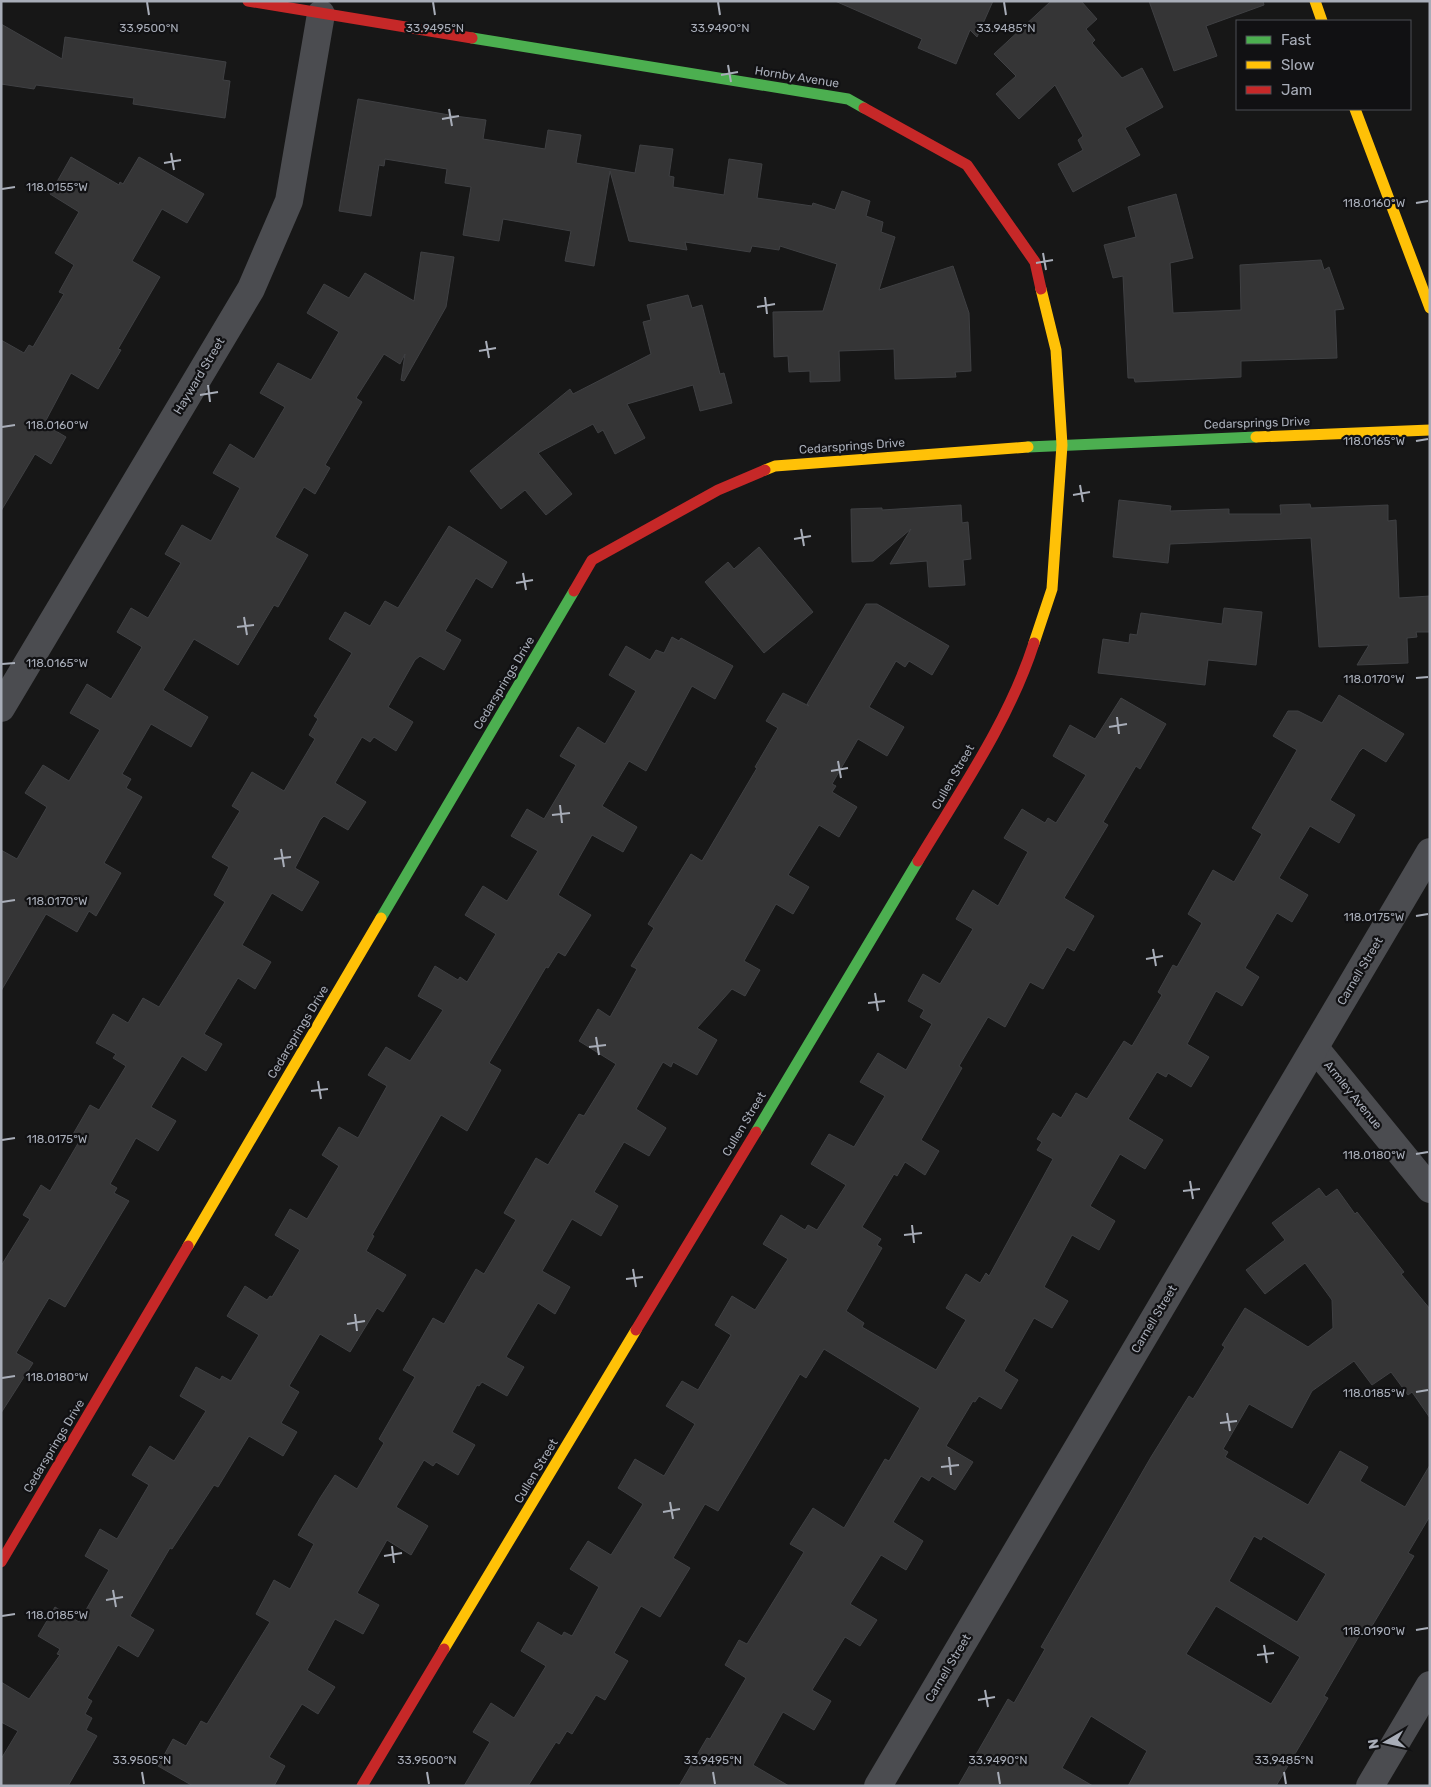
<svg xmlns="http://www.w3.org/2000/svg" width="1431" height="1787" viewBox="0 0 1431 1787" font-family="Rubik,sans-serif">
  <style>
    .building { fill: #353536; stroke: #3f4043; fill-rule: evenodd }
    .lines { fill: none; stroke-linecap: round; stroke-linejoin: round }
    .street { stroke: #4b4c50; stroke-width: 28 }
    .fast { stroke: #4caf50; stroke-width: 11 }
    .slow { stroke: #ffc107; stroke-width: 11 }
    .jam { stroke: #c62828; stroke-width: 11 }
    .ticks { fill: none; stroke: #a8adb8; stroke-width: 2 }
    .labels { text-anchor: middle; dominant-baseline: central; stroke-width: 4.5; stroke-linejoin: round; paint-order: stroke }
    .street-label { font-size: 12px; fill: #a8adb8; stroke: #111113 }
    .ticks-label { font-size: 12px; text-anchor: middle; fill: #a8adb8; stroke: #111113; stroke-width: 4.5; stroke-linejoin: round; paint-order: stroke }
  </style>
  <rect width="100%" height="100%" fill="#171717"/>
  <g class="building">
    <path d="M 835,1 L 993,1 L 977,37 L 970,30 L 956,64 L 918,48 L 922,39 Z"/>
    <path d="M 1081,1 L 1097,19 L 1086,29 L 1095,40 L 1092,43 L 1122,78 L 1142,68 L 1163,107 L 1125,128 L 1140,155 L 1073,192 L 1058,164 L 1083,150 L 1078,140 L 1083,136 L 1055,85 L 1019,119 L 996,94 L 1016,76 L 994,54 L 1050,2 Z"/>
    <path d="M 1149,1 L 1263,1 L 1264,5 L 1206,26 L 1217,56 L 1174,71 Z"/>
    <path d="M 1,24 L 62,59 L 65,37 L 226,62 L 223,80 L 230,81 L 225,118 L 133,104 L 134,98 L 36,85 L 34,89 L 1,84 Z"/>
    <path d="M 358,99 L 455,116 L 486,120 L 483,139 L 545,149 L 548,130 L 581,135 L 576,163 L 635,173 L 640,145 L 673,149 L 669,176 L 674,177 L 673,187 L 724,195 L 729,159 L 762,164 L 757,198 L 812,206 L 813,203 L 835,210 L 842,191 L 870,201 L 866,216 L 883,222 L 881,232 L 895,237 L 879,290 L 953,266 L 969,313 L 971,371 L 955,372 L 956,377 L 895,379 L 894,349 L 839,351 L 840,381 L 810,382 L 810,371 L 789,372 L 788,356 L 774,357 L 773,312 L 823,311 L 837,264 L 780,246 L 779,250 L 752,246 L 750,252 L 685,242 L 687,250 L 629,241 L 610,171 L 594,266 L 565,261 L 571,231 L 503,219 L 499,241 L 463,235 L 471,187 L 445,183 L 447,169 L 385,159 L 384,166 L 379,165 L 371,216 L 339,211 Z"/>
    <path d="M 71,157 L 119,185 L 120,182 L 123,184 L 139,157 L 204,194 L 187,223 L 162,209 L 132,261 L 160,277 L 118,349 L 121,350 L 98,389 L 71,373 L 44,424 L 66,437 L 51,464 L 35,454 L 1,511 L 1,340 L 24,353 L 29,345 L 33,347 L 64,294 L 59,292 L 74,265 L 55,253 L 79,212 L 50,194 Z"/>
    <path d="M 1176,194 L 1193,258 L 1170,263 L 1173,313 L 1241,310 L 1240,265 L 1321,260 L 1324,270 L 1329,267 L 1344,309 L 1335,310 L 1337,358 L 1241,361 L 1241,377 L 1135,382 L 1134,378 L 1128,378 L 1123,276 L 1113,278 L 1104,245 L 1136,237 L 1128,207 Z"/>
    <path d="M 421,252 L 454,257 L 446,307 L 404,381 L 401,380 L 405,354 L 400,364 L 384,354 L 356,398 L 362,402 L 325,465 L 330,468 L 315,494 L 304,487 L 275,537 L 308,555 L 278,607 L 274,605 L 238,665 L 194,639 L 163,690 L 208,717 L 191,747 L 151,724 L 122,774 L 131,779 L 126,788 L 142,797 L 104,863 L 121,873 L 96,916 L 89,911 L 77,932 L 46,914 L 1,991 L 1,850 L 17,859 L 47,807 L 25,793 L 43,765 L 69,781 L 100,730 L 70,713 L 87,684 L 111,699 L 142,647 L 117,632 L 131,608 L 148,618 L 181,563 L 165,554 L 182,525 L 211,541 L 240,488 L 213,473 L 230,444 L 254,459 L 285,407 L 260,393 L 278,363 L 311,380 L 339,332 L 307,313 L 324,284 L 349,298 L 365,273 L 414,301 Z"/>
    <path d="M 688,295 L 692,308 L 702,305 L 720,374 L 724,373 L 732,403 L 700,411 L 693,385 L 627,404 L 645,438 L 615,454 L 603,430 L 598,433 L 593,424 L 538,453 L 572,494 L 546,515 L 525,490 L 501,509 L 470,471 L 570,389 L 573,394 L 651,354 L 643,322 L 651,320 L 647,305 Z"/>
    <path d="M 1119,500 L 1171,506 L 1170,511 L 1229,509 L 1229,514 L 1281,514 L 1280,505 L 1310,504 L 1311,508 L 1388,505 L 1388,521 L 1396,520 L 1399,598 L 1430,596 L 1430,632 L 1416,632 L 1417,637 L 1407,638 L 1408,663 L 1357,665 L 1369,645 L 1319,647 L 1311,538 L 1170,544 L 1168,563 L 1113,557 Z"/>
    <path d="M 961,505 L 962,523 L 968,522 L 971,559 L 963,560 L 965,585 L 929,587 L 927,561 L 890,564 L 911,529 L 873,561 L 852,562 L 851,509 L 882,508 L 882,510 Z"/>
    <path d="M 449,526 L 507,562 L 492,588 L 476,578 L 445,631 L 461,640 L 444,670 L 420,656 L 415,660 L 388,707 L 413,722 L 396,751 L 374,737 L 370,742 L 362,737 L 335,783 L 366,802 L 348,830 L 324,816 L 320,820 L 295,868 L 319,882 L 302,911 L 272,893 L 242,945 L 271,962 L 255,989 L 238,978 L 204,1034 L 222,1044 L 206,1071 L 182,1056 L 151,1107 L 176,1121 L 158,1151 L 136,1138 L 110,1184 L 117,1188 L 114,1193 L 129,1201 L 65,1307 L 49,1298 L 16,1353 L 33,1363 L 1,1413 L 1,1266 L 30,1219 L 23,1215 L 41,1185 L 50,1191 L 80,1140 L 72,1136 L 90,1105 L 99,1110 L 126,1066 L 113,1058 L 116,1054 L 96,1043 L 113,1014 L 128,1023 L 143,998 L 159,1007 L 225,902 L 214,895 L 229,867 L 212,857 L 240,811 L 232,806 L 252,772 L 284,791 L 315,739 L 309,735 L 318,719 L 314,716 L 352,653 L 329,639 L 345,612 L 370,626 L 385,601 L 398,608 Z"/>
    <path d="M 759,547 L 813,612 L 764,653 L 705,582 L 728,562 L 734,569 Z"/>
    <path d="M 866,604 L 877,604 L 949,646 L 932,675 L 909,661 L 905,667 L 896,661 L 869,707 L 904,727 L 887,756 L 858,739 L 832,784 L 836,786 L 832,792 L 857,807 L 839,837 L 819,825 L 788,875 L 809,887 L 793,914 L 776,904 L 744,961 L 760,970 L 745,996 L 732,989 L 697,1028 L 717,1040 L 697,1075 L 673,1062 L 671,1067 L 663,1062 L 636,1109 L 666,1128 L 649,1156 L 624,1142 L 594,1192 L 618,1206 L 601,1236 L 572,1219 L 542,1271 L 570,1287 L 555,1314 L 538,1303 L 506,1357 L 524,1367 L 507,1396 L 482,1382 L 479,1386 L 477,1385 L 452,1432 L 475,1445 L 458,1475 L 436,1462 L 433,1466 L 424,1460 L 396,1507 L 428,1526 L 411,1555 L 387,1540 L 357,1593 L 379,1605 L 363,1634 L 335,1619 L 307,1670 L 335,1687 L 318,1714 L 302,1704 L 269,1757 L 285,1766 L 274,1786 L 193,1786 L 158,1766 L 173,1739 L 186,1746 L 201,1721 L 207,1724 L 270,1622 L 256,1614 L 274,1580 L 290,1589 L 314,1544 L 298,1535 L 320,1498 L 335,1475 L 357,1489 L 384,1443 L 379,1439 L 415,1377 L 403,1370 L 433,1318 L 444,1324 L 476,1269 L 484,1274 L 516,1220 L 504,1213 L 536,1158 L 548,1165 L 579,1114 L 584,1116 L 616,1064 L 579,1041 L 598,1009 L 610,1017 L 637,969 L 631,966 L 654,928 L 648,924 L 691,854 L 702,861 L 757,768 L 755,767 L 778,728 L 766,721 L 783,693 L 809,706 L 807,704 Z"/>
    <path d="M 1224,608 L 1262,612 L 1256,665 L 1208,660 L 1205,685 L 1098,673 L 1103,639 L 1129,643 L 1130,634 L 1137,635 L 1141,613 L 1222,624 Z"/>
    <path d="M 672,637 L 679,641 L 681,638 L 733,666 L 715,699 L 692,686 L 646,771 L 629,761 L 602,806 L 637,827 L 623,852 L 592,835 L 558,895 L 591,915 L 565,956 L 558,952 L 548,968 L 546,967 L 489,1063 L 501,1070 L 467,1131 L 441,1115 L 372,1235 L 374,1236 L 366,1251 L 406,1275 L 383,1312 L 377,1308 L 350,1352 L 320,1334 L 289,1386 L 299,1392 L 281,1423 L 297,1432 L 283,1456 L 249,1436 L 218,1487 L 214,1485 L 172,1549 L 170,1548 L 130,1616 L 154,1630 L 138,1657 L 118,1645 L 87,1698 L 92,1701 L 85,1714 L 92,1718 L 86,1730 L 97,1736 L 68,1786 L 1,1786 L 1,1759 L 18,1731 L 1,1722 L 1,1682 L 29,1699 L 60,1655 L 57,1654 L 60,1649 L 38,1636 L 55,1607 L 79,1622 L 109,1570 L 85,1556 L 100,1529 L 117,1539 L 149,1485 L 132,1475 L 150,1446 L 174,1461 L 206,1411 L 180,1396 L 196,1367 L 220,1380 L 222,1376 L 231,1381 L 259,1335 L 227,1316 L 245,1286 L 267,1300 L 270,1296 L 272,1297 L 300,1250 L 275,1235 L 290,1209 L 307,1219 L 339,1166 L 322,1155 L 339,1127 L 358,1138 L 387,1086 L 368,1075 L 386,1047 L 410,1061 L 443,1010 L 418,996 L 435,966 L 458,980 L 460,977 L 467,982 L 496,934 L 465,915 L 483,886 L 507,901 L 538,851 L 511,836 L 527,809 L 544,819 L 576,765 L 560,756 L 578,727 L 605,744 L 636,691 L 609,675 L 626,646 L 650,660 L 656,650 L 664,653 Z"/>
    <path d="M 1339,695 L 1404,734 L 1386,762 L 1363,748 L 1359,752 L 1330,800 L 1355,815 L 1339,843 L 1310,826 L 1279,878 L 1308,895 L 1292,922 L 1277,913 L 1245,968 L 1259,977 L 1242,1006 L 1216,991 L 1187,1044 L 1209,1057 L 1191,1087 L 1168,1073 L 1166,1077 L 1157,1072 L 1128,1119 L 1163,1140 L 1145,1169 L 1120,1154 L 1090,1206 L 1115,1221 L 1099,1250 L 1072,1235 L 1044,1287 L 1068,1301 L 1052,1328 L 1034,1318 L 1004,1371 L 1018,1380 L 1001,1409 L 979,1396 L 975,1402 L 973,1401 L 946,1446 L 973,1462 L 955,1490 L 932,1476 L 929,1481 L 921,1476 L 893,1522 L 923,1541 L 906,1570 L 881,1555 L 850,1604 L 877,1620 L 860,1646 L 845,1637 L 812,1690 L 831,1701 L 814,1730 L 783,1712 L 753,1765 L 789,1786 L 679,1786 L 707,1738 L 710,1739 L 746,1678 L 725,1665 L 739,1640 L 747,1644 L 804,1552 L 790,1544 L 813,1508 L 844,1528 L 885,1459 L 889,1461 L 920,1408 L 824,1349 L 806,1378 L 800,1374 L 718,1511 L 705,1504 L 673,1558 L 690,1568 L 660,1617 L 641,1606 L 614,1653 L 628,1661 L 605,1700 L 596,1695 L 572,1734 L 567,1731 L 559,1744 L 556,1742 L 528,1786 L 464,1786 L 490,1742 L 473,1732 L 491,1703 L 514,1718 L 546,1666 L 521,1651 L 538,1622 L 562,1636 L 564,1632 L 572,1636 L 599,1587 L 570,1569 L 588,1541 L 611,1555 L 643,1504 L 618,1488 L 635,1459 L 664,1476 L 695,1424 L 666,1406 L 682,1381 L 698,1390 L 731,1335 L 715,1325 L 732,1296 L 755,1310 L 788,1259 L 763,1244 L 781,1215 L 805,1230 L 808,1225 L 817,1230 L 846,1185 L 811,1164 L 829,1134 L 854,1147 L 885,1096 L 860,1082 L 878,1053 L 906,1070 L 932,1024 L 920,1017 L 924,1010 L 908,1001 L 923,974 L 940,984 L 973,929 L 956,919 L 973,890 L 998,906 L 1028,852 L 1004,838 L 1022,809 L 1045,823 L 1048,818 L 1056,823 L 1086,775 L 1053,756 L 1070,725 L 1095,739 L 1121,698 L 1166,724 L 1140,769 L 1136,766 L 1103,822 L 1108,825 L 1064,898 L 1094,916 L 1074,951 L 1067,947 L 1043,989 L 1030,982 L 1005,1027 L 988,1017 L 959,1066 L 962,1068 L 921,1140 L 939,1151 L 925,1175 L 905,1162 L 897,1176 L 894,1174 L 862,1227 L 881,1239 L 877,1245 L 882,1248 L 846,1311 L 864,1323 L 862,1327 L 936,1370 L 966,1320 L 946,1308 L 966,1274 L 980,1283 L 986,1273 L 989,1276 L 1053,1159 L 1037,1150 L 1042,1142 L 1037,1139 L 1053,1113 L 1061,1118 L 1076,1093 L 1087,1099 L 1124,1041 L 1132,1046 L 1162,995 L 1158,992 L 1173,965 L 1177,967 L 1202,923 L 1188,914 L 1213,870 L 1234,882 L 1262,834 L 1252,828 L 1297,750 L 1273,736 L 1288,711 L 1298,711 L 1322,723 Z"/>
    <path d="M 1319,1188 L 1326,1197 L 1337,1189 L 1355,1214 L 1357,1212 L 1404,1272 L 1401,1274 L 1430,1309 L 1430,1418 L 1412,1392 L 1408,1395 L 1391,1372 L 1372,1385 L 1354,1361 L 1312,1391 L 1292,1428 L 1249,1404 L 1223,1449 L 1228,1452 L 1225,1457 L 1308,1505 L 1340,1451 L 1368,1467 L 1360,1481 L 1405,1507 L 1430,1465 L 1430,1516 L 1408,1553 L 1414,1556 L 1369,1631 L 1362,1631 L 1324,1696 L 1328,1698 L 1276,1786 L 1128,1786 L 1147,1751 L 1091,1716 L 1062,1768 L 1093,1786 L 958,1786 L 1008,1699 L 1014,1703 L 1045,1649 L 1041,1647 L 1151,1457 L 1189,1396 L 1193,1399 L 1225,1347 L 1222,1345 L 1245,1308 L 1308,1347 L 1333,1328 L 1332,1300 L 1305,1263 L 1265,1294 L 1246,1270 L 1285,1240 L 1272,1223 ZM 1254,1536 L 1261,1540 L 1263,1536 L 1326,1574 L 1297,1622 L 1229,1581 ZM 1216,1606 L 1300,1657 L 1271,1704 L 1186,1654 Z"/>
  </g>
  <g class="lines">
    <g class="street">
      <path d="M 1,708 L 251,289 L 289,201 L 321,14"/>
      <path d="M 1315,1048 L 1430,1189"/>
      <path d="M 878,1786 L 1430,852"/>
      <path d="M 1370,1786 L 1430,1685"/>
    </g>
    <g class="fast">
      <path d="M 472,38 L 848,99 L 864,108"/>
      <path d="M 1028,447 L 1256,437"/>
      <path d="M 381,918 L 574,591"/>
      <path d="M 756,1132 L 918,861"/>
    </g>
    <g class="slow">
      <path d="M 1315,1 L 1322,21"/>
      <path d="M 1355,109 L 1430,308"/>
      <path d="M 1256,437 L 1430,430"/>
      <path d="M 765,470 L 775,466 L 1028,447"/>
      <path d="M 1034,643 L 1052,589 L 1062,445 L 1056,350 L 1041,289"/>
      <path d="M 188,1246 L 381,918"/>
      <path d="M 444,1649 L 636,1330"/>
    </g>
    <g class="jam">
      <path d="M 248,1 L 472,38"/>
      <path d="M 864,108 L 967,165 L 1035,262 L 1041,289"/>
      <path d="M 574,591 L 592,560 L 718,490 L 765,470"/>
      <path d="M 918,861 C 960,791 1009,721 1034,643"/>
      <path d="M 636,1330 L 756,1132"/>
      <path d="M 1,1562 L 188,1246"/>
      <path d="M 362,1786 L 444,1649"/>
    </g>
  </g>
  <path class="ticks" d="M 147,2 L 149,15M 433,2 L 435,15M 718,2 L 720,15M 1004,2 L 1006,15M 728,65 L 731,82M 721,75 L 738,72M 449,109 L 452,126M 442,119 L 459,116M 171,153 L 174,170M 164,163 L 181,160M 2,189 L 15,187M 1416,203 L 1428,201M 1043,253 L 1046,270M 1036,263 L 1053,260M 765,297 L 767,314M 757,307 L 775,304M 486,341 L 489,358M 479,351 L 496,348M 208,385 L 210,402M 200,395 L 218,392M 2,427 L 15,425M 1416,441 L 1428,439M 1080,485 L 1083,502M 1073,495 L 1090,492M 801,529 L 804,546M 794,539 L 811,536M 523,573 L 526,590M 516,583 L 533,580M 244,617 L 247,635M 237,627 L 254,625M 2,664 L 15,663M 1416,678 L 1428,677M 1117,717 L 1119,734M 1109,727 L 1127,724M 838,761 L 841,778M 831,771 L 848,768M 560,805 L 562,823M 552,815 L 570,813M 281,849 L 284,867M 274,859 L 291,857M 2,902 L 15,900M 1416,916 L 1428,914M 1153,949 L 1156,966M 1146,959 L 1163,956M 875,993 L 878,1011M 868,1003 L 885,1001M 596,1037 L 599,1055M 589,1047 L 606,1045M 318,1081 L 321,1099M 311,1091 L 328,1089M 2,1140 L 15,1138M 1416,1154 L 1428,1152M 1190,1181 L 1193,1199M 1183,1191 L 1200,1189M 912,1225 L 914,1243M 904,1235 L 922,1233M 633,1269 L 636,1287M 626,1279 L 643,1277M 355,1314 L 357,1331M 347,1324 L 365,1321M 2,1378 L 15,1376M 1416,1392 L 1428,1390M 1227,1413 L 1230,1431M 1220,1423 L 1237,1421M 949,1457 L 951,1475M 941,1467 L 959,1465M 670,1502 L 673,1519M 663,1512 L 680,1509M 392,1546 L 394,1563M 384,1556 L 402,1553M 113,1590 L 116,1607M 106,1600 L 123,1597M 2,1616 L 15,1614M 1416,1630 L 1428,1628M 1264,1645 L 1267,1663M 1257,1655 L 1274,1653M 985,1690 L 988,1707M 978,1700 L 995,1697M 142,1772 L 144,1784M 427,1772 L 429,1784M 713,1772 L 715,1784M 998,1772 L 1000,1784M 1284,1772 L 1286,1784"/>
  <g class="labels">
    <g class="street-label">
      <text transform="translate(797 77) rotate(9)">Hornby Avenue</text>
      <text transform="translate(199 376) rotate(-59)">Hayward Street</text>
      <text transform="translate(1257 423) rotate(-2)">Cedarsprings Drive</text>
      <text transform="translate(852 446) rotate(-4)">Cedarsprings Drive</text>
      <text transform="translate(504 683) rotate(-59)">Cedarsprings Drive</text>
      <text transform="translate(953 777) rotate(-60)">Cullen Street</text>
      <text transform="translate(1360 971) rotate(-59)">Carnell Street</text>
      <text transform="translate(298 1032) rotate(-59)">Cedarsprings Drive</text>
      <text transform="translate(1353 1095) rotate(51)">Armley Avenue</text>
      <text transform="translate(744 1124) rotate(-59)">Cullen Street</text>
      <text transform="translate(1154 1319) rotate(-59)">Carnell Street</text>
      <text transform="translate(54 1446) rotate(-59)">Cedarsprings Drive</text>
      <text transform="translate(536 1471) rotate(-59)">Cullen Street</text>
      <text transform="translate(948 1668) rotate(-59)">Carnell Street</text>
    </g>
  </g>
  <g class="ticks-label">
    <text x="149" y="32">33.9500°N</text>
    <text x="435" y="32">33.9495°N</text>
    <text x="720" y="32">33.9490°N</text>
    <text x="1006" y="32">33.9485°N</text>
    <text x="57" y="191">118.0155°W</text>
    <text x="1374" y="207">118.0160°W</text>
    <text x="57" y="429">118.0160°W</text>
    <text x="1374" y="445">118.0165°W</text>
    <text x="57" y="667">118.0165°W</text>
    <text x="1374" y="683">118.0170°W</text>
    <text x="57" y="905">118.0170°W</text>
    <text x="1374" y="921">118.0175°W</text>
    <text x="57" y="1143">118.0175°W</text>
    <text x="1374" y="1159">118.0180°W</text>
    <text x="57" y="1381">118.0180°W</text>
    <text x="1374" y="1397">118.0185°W</text>
    <text x="57" y="1619">118.0185°W</text>
    <text x="1374" y="1635">118.0190°W</text>
    <text x="142" y="1764">33.9505°N</text>
    <text x="427" y="1764">33.9500°N</text>
    <text x="713" y="1764">33.9495°N</text>
    <text x="998" y="1764">33.9490°N</text>
    <text x="1284" y="1764">33.9485°N</text>
  </g>
  <rect width="1431" height="1787" fill="none" stroke="#a8adb8" stroke-width="5"/>
  <rect x="1236" y="20" width="175" height="90" fill="#111113" stroke="#4d4f55"/>
  <rect x="1246" y="36" width="25" height="8" fill="#4caf50" stroke="#4d4f55"/>
  <text x="1281" y="45" font-size="15" fill="#a8adb8">Fast</text>
  <rect x="1246" y="61" width="25" height="8" fill="#ffc107" stroke="#4d4f55"/>
  <text x="1281" y="70" font-size="15" fill="#a8adb8">Slow</text>
  <rect x="1246" y="86" width="25" height="8" fill="#c62828" stroke="#4d4f55"/>
  <text x="1281" y="95" font-size="15" fill="#a8adb8">Jam</text>
  <g transform="translate(1386 1742) rotate(261)" stroke="#111113" stroke-width="4" paint-order="stroke">
  <path d="M0-4L9 19L0 12L-9 19Z" fill="#a8adb8"/>
  <text y="-8" font-size="14" font-weight="bold" text-anchor="middle" fill="#a8adb8">N</text>
  </g>
</svg>
